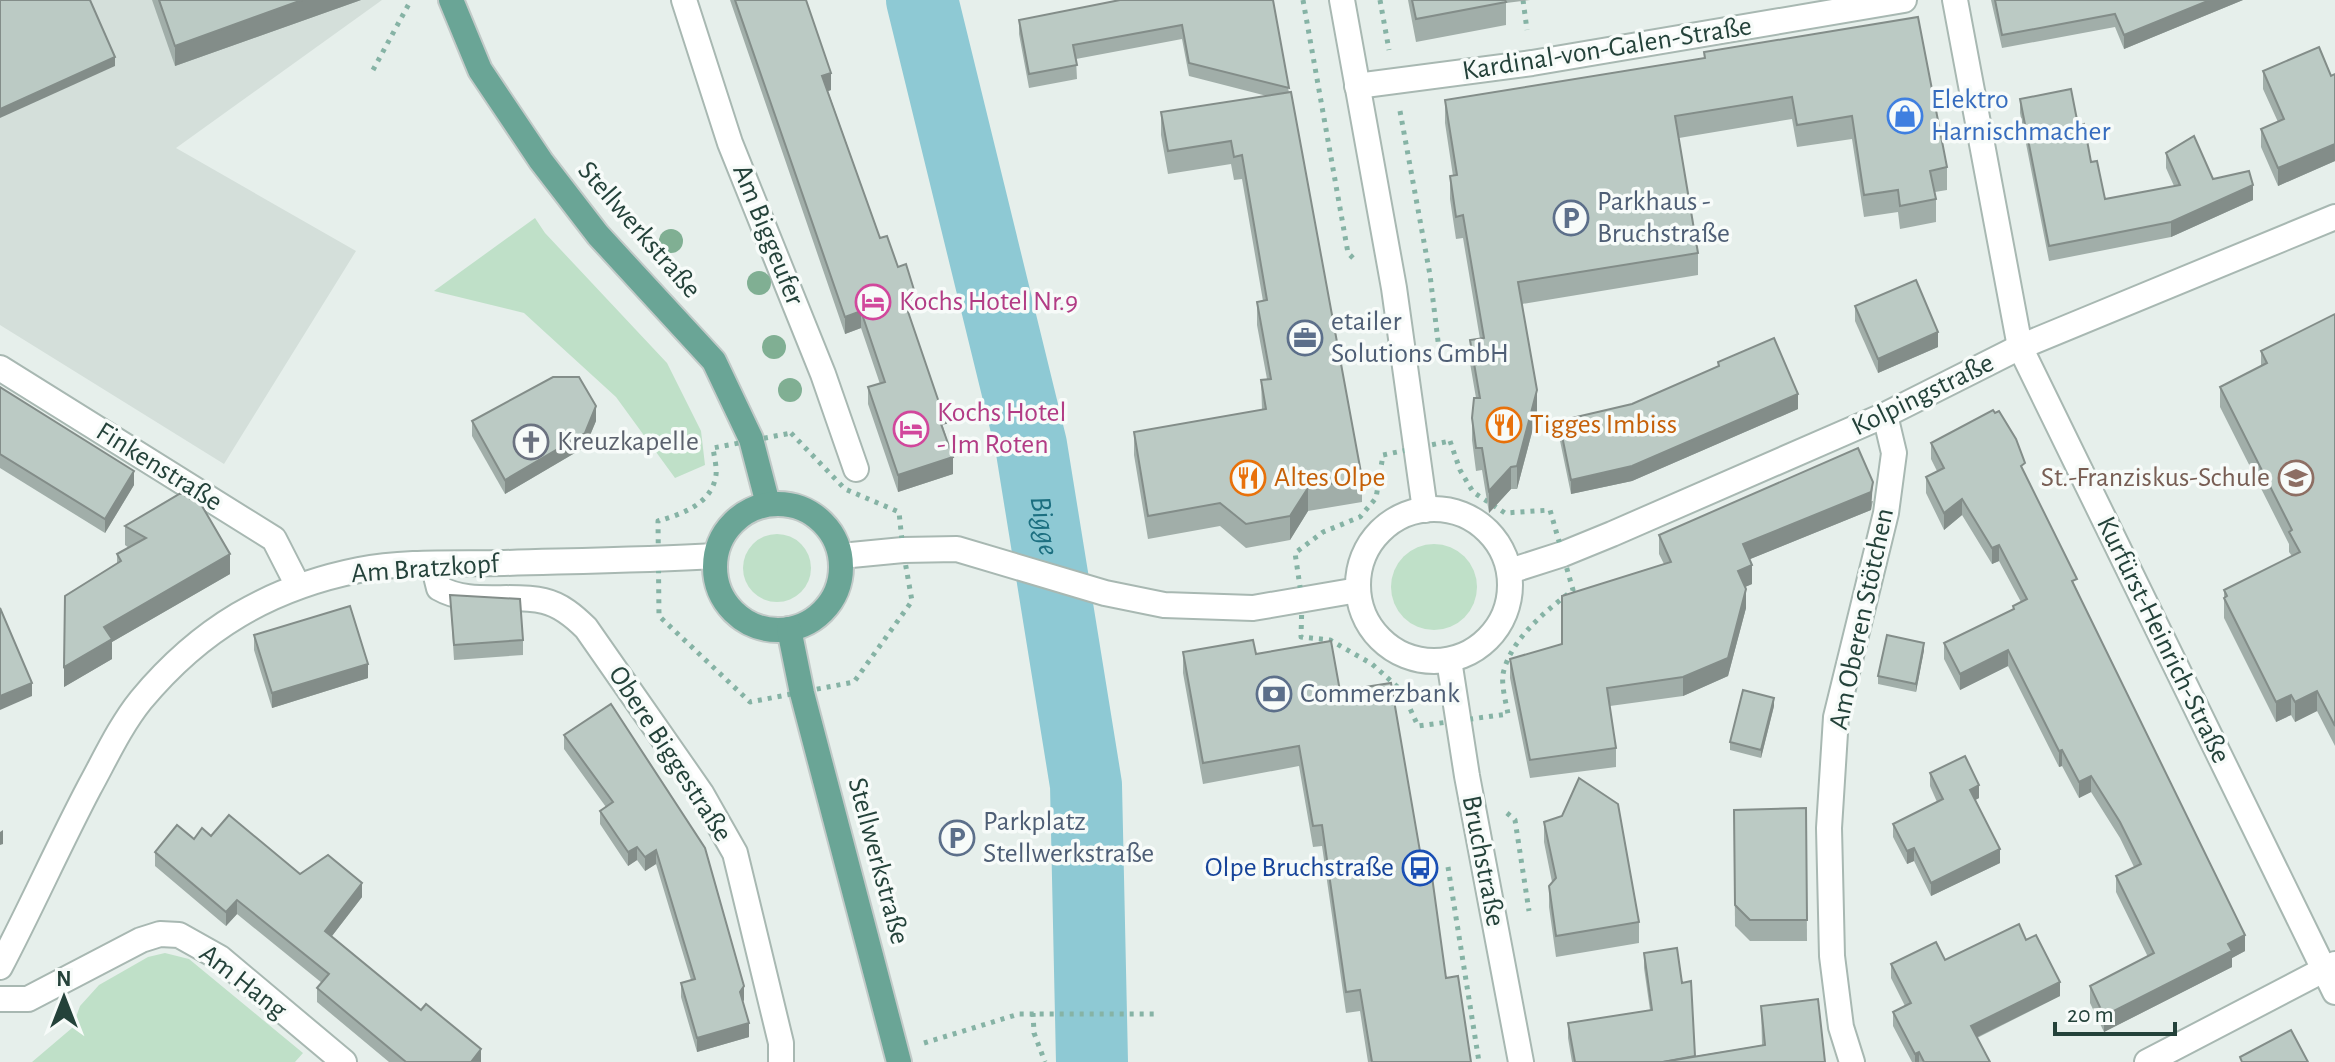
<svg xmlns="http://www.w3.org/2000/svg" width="2335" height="1062" viewBox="0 0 2335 1062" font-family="'Alegreya Sans',sans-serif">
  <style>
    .built { fill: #d4dfda }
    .green { fill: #bfe0c8 }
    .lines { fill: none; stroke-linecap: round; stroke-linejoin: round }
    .river { stroke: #8ec9d4; stroke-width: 72 }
    .minor-casing { stroke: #a8b8b2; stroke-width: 28 }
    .major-casing { stroke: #c2cac8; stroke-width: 28 }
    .path { stroke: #86b3a5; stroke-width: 5; stroke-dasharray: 4 6; stroke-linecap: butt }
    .minor { stroke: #fff; stroke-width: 24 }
    .major { stroke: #6aa596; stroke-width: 24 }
    .tree { fill: #80af93 }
    .wall { fill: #a1aea9 }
    .shaded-wall { fill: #838d89 }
    .building { fill: #bbcac4; stroke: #838d89; stroke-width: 2 }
    .labels { text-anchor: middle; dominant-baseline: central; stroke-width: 7; stroke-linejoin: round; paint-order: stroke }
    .street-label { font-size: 28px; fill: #24423a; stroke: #f7fbf9 }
    .shop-label { font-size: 28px; fill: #366cbe; stroke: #f7fbf9; text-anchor: start }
    .service-label { font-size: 28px; fill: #4e5e75; stroke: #f7fbf9; text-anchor: start }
    .hotel-label { font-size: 28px; fill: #b23c85; stroke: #f7fbf9; text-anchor: start }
    .food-label { font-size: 28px; fill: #c56008; stroke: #f7fbf9; text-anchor: start }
    .worship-label { font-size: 28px; fill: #5b616d; stroke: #f7fbf9; text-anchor: start }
    .education-label { font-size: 28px; fill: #785e54; stroke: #f7fbf9; text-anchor: end }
    .transit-label { font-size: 28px; fill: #164399; stroke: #f7fbf9; text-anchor: end }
    .water-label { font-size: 30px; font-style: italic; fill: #1c6f80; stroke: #f7fbf9 }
  </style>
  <rect width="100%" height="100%" fill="#e6efeb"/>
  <path class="built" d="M 0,0 L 382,0 L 176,148 L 356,251 L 224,464 L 0,325 Z"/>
  <g class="green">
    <path d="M 535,218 L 545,233 L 667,363 L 701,431 L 705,465 L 675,478 L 616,397 L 524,313 L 434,291 Z"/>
    <circle cx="777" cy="568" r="34"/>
    <circle cx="1434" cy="587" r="43"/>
    <path d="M 165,953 L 189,959 L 303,1053 L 295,1062 L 32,1062 L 72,1028 L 80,1006 L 99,985 L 148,957 Z"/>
  </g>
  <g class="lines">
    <path class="river" id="s1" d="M 922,0 L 1031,445 L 1086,785 L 1092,1062"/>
    <g class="minor-casing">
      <g id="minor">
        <path d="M 684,0 L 730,143 L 823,374 L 856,469"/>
        <path d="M 1342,0 L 1394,288 L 1425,510"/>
        <path d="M 1955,0 L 2020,347 L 2335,992"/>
        <path d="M 1357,86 L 1532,63 L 1904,0"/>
        <path d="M 0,368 L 274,539 L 298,586"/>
        <circle cx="1434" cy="585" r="76"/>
        <path d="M 841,556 L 903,550 L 957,549 L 1105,593 L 1164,605 L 1253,608 L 1358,590"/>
        <path d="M 433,564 L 439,588 C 470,606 509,593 544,601 C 561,605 574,616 586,628 L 701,793 L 735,853 L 781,1043 L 781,1062"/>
        <path d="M 1510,571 L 1563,554 L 1612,534 L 1885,415 L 2020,347 L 2335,217"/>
        <path d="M 1449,660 L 1467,776 L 1521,1062"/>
        <path d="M 0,967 C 31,908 58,847 89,788 C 105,759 120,726 141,700 C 200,629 269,588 359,570 C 406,561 457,564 504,563 C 574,561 645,560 715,556"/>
        <path d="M 0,999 L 28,999 L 141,940 L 160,934 L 179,935 L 220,958 L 344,1062"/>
        <path d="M 1852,1062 L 1841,1027 L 1832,956 L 1829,828 L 1836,717 L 1886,513 L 1894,453 L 1885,415"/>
        <path d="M 2147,1062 L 2335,964"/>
      </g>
    </g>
    <g class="major-casing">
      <g id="major">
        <path d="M 451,0 L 480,70 L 541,161 L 598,235 L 714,361 L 751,439 L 768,504"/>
        <circle cx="778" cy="567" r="63"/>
        <path d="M 789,629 L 802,693 L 899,1062"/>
      </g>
    </g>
    <g class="path">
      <path d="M 1303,0 L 1348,253 L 1355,260"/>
      <path d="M 1380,0 L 1389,50"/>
      <path d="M 1523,0 L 1527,30"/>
      <path d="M 373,70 L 411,0"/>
      <path d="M 1400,111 L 1430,275 L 1441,366"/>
      <path d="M 791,433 L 845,489 L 899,512 L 903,550 L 912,601 L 854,682 L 750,702 L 659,616 L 658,521 C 682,514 712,504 716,475 C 717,467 714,456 713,448 Z"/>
      <path d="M 1450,441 L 1460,470 L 1473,492 L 1505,513 L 1550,510 L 1573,590 C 1547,610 1513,637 1504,670 C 1500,682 1506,702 1508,714 L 1418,726 L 1402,691 L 1372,664 L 1330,640 L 1301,637 L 1302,600 L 1295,553 L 1323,532 L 1360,517 L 1376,498 L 1383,455 Z"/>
      <path d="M 1507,813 L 1515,820 L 1529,911"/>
      <path d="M 1448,867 L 1479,1062"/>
      <path d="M 1033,1013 L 1034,1033 L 1045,1062"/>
      <path d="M 924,1043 L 1019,1014 L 1154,1014"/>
    </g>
    <use href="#minor" class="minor"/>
    <use href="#major" class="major"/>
  </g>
  <g class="tree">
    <circle cx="671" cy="241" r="12"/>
    <circle cx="759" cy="283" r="12"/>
    <circle cx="774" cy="347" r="12"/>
    <circle cx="790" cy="390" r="12"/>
  </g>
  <g class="wall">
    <path d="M 152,0 L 361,0 L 175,66 Z"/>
    <path d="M 730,0 L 806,0 L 831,90 L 828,91 L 880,238 L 898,267 L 915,310 L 908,312 L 946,436 L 953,474 L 898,492 L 868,404 L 868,387 L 880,384 L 861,328 L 845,334 Z"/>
    <path d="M 1273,0 L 1289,93 L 1362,478 L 1362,502 L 1308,511 L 1290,540 L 1246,548 L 1220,526 L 1148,539 L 1134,455 L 1134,432 L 1262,410 L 1261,380 L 1267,379 L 1257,325 L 1257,302 L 1263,301 L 1242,179 L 1234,180 L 1231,164 L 1168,174 L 1161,135 L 1161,112 L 1267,96 L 1189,76 L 1182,39 L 1076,59 L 1077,79 L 1029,88 L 1019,34 L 1019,20 Z"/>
    <path d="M 1408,0 L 1530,0 L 1506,3 L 1506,25 L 1416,42 Z"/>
    <path d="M 1991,0 L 2243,0 L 2124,49 L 2115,27 L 2002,48 Z"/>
    <path d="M 1918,17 L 1947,167 L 1947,190 L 1935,192 L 1936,199 L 1936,222 L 1900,229 L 1898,212 L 1864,217 L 1852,139 L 1797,147 L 1792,119 L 1679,138 L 1698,253 L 1698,275 L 1522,304 L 1537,413 L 1517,489 L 1511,489 L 1489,513 L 1482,470 L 1476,471 L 1472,440 L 1472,418 L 1476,398 L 1470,363 L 1470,340 L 1480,339 L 1463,238 L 1456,239 L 1450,199 L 1450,176 L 1453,176 L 1445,123 L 1445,100 L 1704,58 L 1704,52 Z"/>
    <path d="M 2263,71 L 2331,76 L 2335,74 L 2335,161 L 2278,186 L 2261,147 L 2261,129 L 2278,122 L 2263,89 Z"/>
    <path d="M 2020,99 L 2078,125 L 2105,199 L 2174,186 L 2166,168 L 2166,153 L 2253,200 L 2171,237 L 2049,261 L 2020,113 Z"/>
    <path d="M 1855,306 L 1938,347 L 1878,373 L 1855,321 Z"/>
    <path d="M 2335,314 L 2335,746 L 2317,711 L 2295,722 L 2291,715 L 2276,722 L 2224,618 L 2224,590 L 2292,556 L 2289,552 L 2289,544 L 2220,407 L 2220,387 L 2261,366 L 2261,351 Z"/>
    <path d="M 1718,362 L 1798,409 L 1632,481 L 1571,494 L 1559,436 L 1559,421 L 1632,404 L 1718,367 Z"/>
    <path d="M 0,387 L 134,485 L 105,533 L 0,468 Z"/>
    <path d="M 472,421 L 596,421 L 585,447 L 505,494 L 472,436 Z"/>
    <path d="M 1931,443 L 2025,475 L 2077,590 L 2245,951 L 2232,958 L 2232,967 L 2104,1032 L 2090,1003 L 2090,986 L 2148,957 L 2116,892 L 2116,876 L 2134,867 L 2120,838 L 2091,792 L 2079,798 L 2062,766 L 2059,767 L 2008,666 L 1960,690 L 1944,659 L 1944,643 L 2013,609 L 2013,606 L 2021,602 L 1999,561 L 1992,564 L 1962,515 L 1944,530 L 1926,493 L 1926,477 L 1937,471 L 1931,459 Z"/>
    <path d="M 1873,501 L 1871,510 L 1750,559 L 1752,584 L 1745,587 L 1746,608 L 1728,676 L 1683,696 L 1610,706 L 1616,748 L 1616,767 L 1530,778 L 1510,678 L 1510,659 L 1562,644 L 1664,564 L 1659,554 L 1659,535 Z"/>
    <path d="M 125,526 L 230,574 L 112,642 L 112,659 L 64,687 L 117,563 L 117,554 L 129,548 L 125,545 Z"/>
    <path d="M 450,595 L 523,640 L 523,655 L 454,660 Z"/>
    <path d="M 254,635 L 368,678 L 272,708 L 254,650 Z"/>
    <path d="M 1924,650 L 1916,692 L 1878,684 L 1878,676 Z"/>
    <path d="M 1183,652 L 1256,654 L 1340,691 L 1422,863 L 1446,978 L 1471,1062 L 1368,1062 L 1360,1011 L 1346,1013 L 1322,846 L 1313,847 L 1299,766 L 1203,784 L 1183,673 Z"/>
    <path d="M 611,704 L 744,1000 L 742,1002 L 749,1037 L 697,1052 L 681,997 L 681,983 L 691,980 L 656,864 L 645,871 L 637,860 L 628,866 L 600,824 L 600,811 L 606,807 L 564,749 L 564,735 Z"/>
    <path d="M 1774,706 L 1761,758 L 1730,750 L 1730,742 Z"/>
    <path d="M 1930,773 L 1979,798 L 1975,800 L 2000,863 L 1931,896 L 1914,861 L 1907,864 L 1893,837 L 1893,824 L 1937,802 L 1930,786 Z"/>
    <path d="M 1806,808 L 1807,941 L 1750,941 L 1735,926 L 1734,810 Z"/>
    <path d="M 1544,822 L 1639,922 L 1639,943 L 1556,957 L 1549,907 L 1549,886 L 1552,882 L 1544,842 Z"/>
    <path d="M 211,836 L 300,874 L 362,897 L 332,936 L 481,1062 L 389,1062 L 317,1002 L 317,988 L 322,983 L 237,914 L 226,926 L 155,866 L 155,852 L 194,839 Z"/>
    <path d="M 2026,940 L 2060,996 L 1977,1038 L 1990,1062 L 1912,1062 L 1893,1026 L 1893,1012 L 1905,1006 L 1891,978 L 1891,964 L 1945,960 Z"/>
    <path d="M 1644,953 L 1695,1056 L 1762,1045 L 1761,1006 L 1825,1062 L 1572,1062 L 1568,1038 L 1568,1023 L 1650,1010 L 1644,968 Z"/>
  </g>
  <g class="shaded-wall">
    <path d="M 302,0 L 361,0 L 175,66 L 175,46 Z"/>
    <path d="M 2210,0 L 2243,0 L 2124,49 L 2124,35 Z"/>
    <path d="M 115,57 L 115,66 L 0,118 L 0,109 Z"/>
    <path d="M 831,73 L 831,90 L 822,93 L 822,76 Z"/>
    <path d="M 2335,144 L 2335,161 L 2278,186 L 2278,168 Z"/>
    <path d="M 2253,185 L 2253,200 L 2171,237 L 2171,222 Z"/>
    <path d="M 915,293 L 915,310 L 903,314 L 903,297 Z"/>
    <path d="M 861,311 L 861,328 L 845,334 L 845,317 Z"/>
    <path d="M 1938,332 L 1938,347 L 1878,373 L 1878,359 Z"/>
    <path d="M 1537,390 L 1537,413 L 1517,489 L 1517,466 Z"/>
    <path d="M 1798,394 L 1798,409 L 1632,481 L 1571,494 L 1571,480 Z"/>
    <path d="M 596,406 L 596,421 L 585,447 L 505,494 L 505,480 Z"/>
    <path d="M 953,457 L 953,474 L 898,492 L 898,475 Z"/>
    <path d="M 1511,467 L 1511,489 L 1489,513 L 1489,491 Z"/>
    <path d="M 134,471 L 134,485 L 105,533 L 105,519 Z"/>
    <path d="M 1873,482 L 1871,510 L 1743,562 L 1743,544 Z"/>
    <path d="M 1308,488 L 1308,511 L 1290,540 L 1290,516 Z"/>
    <path d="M 1962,499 L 1962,515 L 1944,530 L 1944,513 Z"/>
    <path d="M 1999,545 L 1999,561 L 1992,564 L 1992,548 Z"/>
    <path d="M 230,554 L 230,574 L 112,642 L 112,659 L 64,687 L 64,667 L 104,627 Z"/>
    <path d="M 1752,565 L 1752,584 L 1738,590 L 1738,571 Z"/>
    <path d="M 1746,589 L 1746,608 L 1728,676 L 1683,696 L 1683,677 Z"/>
    <path d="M 1924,643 L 1924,650 L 1916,692 L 1916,684 Z"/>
    <path d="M 2008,650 L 2008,666 L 1960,690 L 1960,674 Z"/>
    <path d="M 368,664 L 368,678 L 272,708 L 272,693 Z"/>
    <path d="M 32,683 L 32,696 L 0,710 L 0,696 Z"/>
    <path d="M 2317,691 L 2317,711 L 2295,722 L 2295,702 Z"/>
    <path d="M 2291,695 L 2291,715 L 2276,722 L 2276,702 Z"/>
    <path d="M 1774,698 L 1774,706 L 1761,758 L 1761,750 Z"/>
    <path d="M 2062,750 L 2062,766 L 2059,767 L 2059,751 Z"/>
    <path d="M 2091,776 L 2091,792 L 2079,798 L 2079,782 Z"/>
    <path d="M 1979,785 L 1979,798 L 1970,803 L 1970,790 Z"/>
    <path d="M 3,830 L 3,844 L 0,845 L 0,832 Z"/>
    <path d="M 637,847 L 637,860 L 628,866 L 628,852 Z"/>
    <path d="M 1914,848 L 1914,861 L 1907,864 L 1907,851 Z"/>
    <path d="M 2000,849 L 2000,863 L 1931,896 L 1931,883 Z"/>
    <path d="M 656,850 L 656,864 L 645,871 L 645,857 Z"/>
    <path d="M 362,883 L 362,897 L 325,945 L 325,931 Z"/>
    <path d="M 237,900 L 237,914 L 226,926 L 226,912 Z"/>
    <path d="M 2245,935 L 2245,951 L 2232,958 L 2232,967 L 2104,1032 L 2104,1016 L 2228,944 Z"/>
    <path d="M 2060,982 L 2060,996 L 1971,1040 L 1971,1026 Z"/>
    <path d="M 744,986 L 744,1000 L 740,1006 L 740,992 Z"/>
    <path d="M 749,1023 L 749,1037 L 697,1052 L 697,1038 Z"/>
    <path d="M 481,1049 L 481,1062 L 471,1062 Z"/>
    <path d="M 1919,1052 L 1919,1062 L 1915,1062 L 1915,1054 Z"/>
  </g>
  <g class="building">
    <path d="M 0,0 L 90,0 L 115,57 L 0,109 Z"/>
    <path d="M 159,0 L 302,0 L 175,46 Z"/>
    <path d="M 735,0 L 806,0 L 831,73 L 822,76 L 880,238 L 887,236 L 898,267 L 906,264 L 915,293 L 903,297 L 946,423 L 941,424 L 953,457 L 898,475 L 868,387 L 885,382 L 861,311 L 845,317 Z"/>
    <path d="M 1120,0 L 1273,0 L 1289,88 L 1189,63 L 1182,25 L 1073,45 L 1077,65 L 1029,74 L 1019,20 Z"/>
    <path d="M 1412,0 L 1505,0 L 1506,2 L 1416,19 Z"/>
    <path d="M 1995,0 L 2210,0 L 2124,35 L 2115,14 L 2002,35 Z"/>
    <path d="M 1918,17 L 1947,167 L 1930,171 L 1936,199 L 1900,206 L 1898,190 L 1864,195 L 1852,116 L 1797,125 L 1792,97 L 1675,116 L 1698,253 L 1518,282 L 1537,390 L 1517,466 L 1511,467 L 1489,491 L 1482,448 L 1476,448 L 1472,418 L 1474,398 L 1480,398 L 1470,340 L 1484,338 L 1463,215 L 1456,217 L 1450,176 L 1457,175 L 1445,100 L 1705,58 L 1704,52 Z"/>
    <path d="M 2319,47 L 2331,76 L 2335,74 L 2335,144 L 2278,168 L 2261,129 L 2284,119 L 2263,71 Z"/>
    <path d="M 2071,89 L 2078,125 L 2084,124 L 2091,162 L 2097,161 L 2105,199 L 2180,185 L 2166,153 L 2194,136 L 2213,179 L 2249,171 L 2253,185 L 2171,222 L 2049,246 L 2020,99 Z"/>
    <path d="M 1291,92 L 1362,478 L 1308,488 L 1290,516 L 1246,524 L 1220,503 L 1148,516 L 1134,432 L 1266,409 L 1261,380 L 1271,379 L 1257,302 L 1267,300 L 1242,155 L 1234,157 L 1231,141 L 1168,151 L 1161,112 Z"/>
    <path d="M 1916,280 L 1938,332 L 1878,359 L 1855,306 Z"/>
    <path d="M 2335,314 L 2335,726 L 2317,691 L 2295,702 L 2291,695 L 2276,702 L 2224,598 L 2227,596 L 2224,590 L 2300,552 L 2289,532 L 2292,530 L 2220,387 L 2267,363 L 2261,351 Z"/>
    <path d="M 1774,338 L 1798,394 L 1632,466 L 1571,480 L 1559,421 L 1632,404 L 1719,366 L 1718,362 Z"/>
    <path d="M 553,377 L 579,377 L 596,406 L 585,433 L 505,480 L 472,421 Z"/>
    <path d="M 0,387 L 134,471 L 105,519 L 0,454 Z"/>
    <path d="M 1993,410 L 1995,413 L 1999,411 L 2016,439 L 2025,463 L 2021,466 L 2077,579 L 2072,581 L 2245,935 L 2228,944 L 2232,951 L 2104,1016 L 2090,986 L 2154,953 L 2116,876 L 2141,864 L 2120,822 L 2091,776 L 2079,782 L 2062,750 L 2059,751 L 2008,650 L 1960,674 L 1944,643 L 2014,609 L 2013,606 L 2027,599 L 1999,545 L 1992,548 L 1962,499 L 1944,513 L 1926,477 L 1944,468 L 1931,443 Z"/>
    <path d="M 1858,448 L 1873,482 L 1871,492 L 1743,544 L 1752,565 L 1738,571 L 1746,589 L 1728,658 L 1683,677 L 1607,688 L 1616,748 L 1530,760 L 1510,659 L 1562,644 L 1562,596 L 1671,562 L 1659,535 Z"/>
    <path d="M 181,493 L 202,506 L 230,554 L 104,627 L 112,639 L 64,667 L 65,596 L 121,561 L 117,554 L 146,538 L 125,526 Z"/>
    <path d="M 450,595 L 520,599 L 523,640 L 454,645 Z"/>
    <path d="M 350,606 L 368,664 L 272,693 L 254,635 Z"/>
    <path d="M 0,608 L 32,683 L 0,696 Z"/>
    <path d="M 1887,635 L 1924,643 L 1916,684 L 1878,676 Z"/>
    <path d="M 1253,640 L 1256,654 L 1331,641 L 1340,691 L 1391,683 L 1422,863 L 1430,862 L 1446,978 L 1458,976 L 1471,1062 L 1372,1062 L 1360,990 L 1346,992 L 1322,825 L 1313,826 L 1299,746 L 1203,763 L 1183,652 Z"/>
    <path d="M 1743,690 L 1774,698 L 1761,750 L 1730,742 Z"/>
    <path d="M 611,704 L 705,848 L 744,986 L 740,992 L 749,1023 L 697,1038 L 681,983 L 695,979 L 656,850 L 645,857 L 637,847 L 628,852 L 600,811 L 613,802 L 564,735 Z"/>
    <path d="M 1965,756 L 1979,785 L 1970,790 L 2000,849 L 1931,883 L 1914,848 L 1907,851 L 1893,824 L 1943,799 L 1930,773 Z"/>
    <path d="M 1579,778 L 1618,804 L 1639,922 L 1556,936 L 1549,886 L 1556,878 L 1544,822 L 1562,816 Z"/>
    <path d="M 1806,808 L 1807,920 L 1750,920 L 1735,905 L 1734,810 Z"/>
    <path d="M 229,815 L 300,874 L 328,855 L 362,883 L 325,931 L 421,1010 L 426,1004 L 481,1049 L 471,1062 L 406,1062 L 317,988 L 329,974 L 237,900 L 226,912 L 155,852 L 177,825 L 194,839 L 202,828 L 211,836 Z"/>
    <path d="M 2019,924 L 2026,940 L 2036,935 L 2060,982 L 1971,1026 L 1990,1062 L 1924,1062 L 1919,1052 L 1915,1054 L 1893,1012 L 1911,1003 L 1891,964 L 1936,942 L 1945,960 Z"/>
    <path d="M 1677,948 L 1682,983 L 1691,981 L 1695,1056 L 1663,1062 L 1575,1062 L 1568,1023 L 1652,1010 L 1644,953 Z"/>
    <path d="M 1818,999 L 1825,1062 L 1663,1062 L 1765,1045 L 1761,1006 Z"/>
    <path d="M 2291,1030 L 2308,1062 L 2242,1062 L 2240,1057 Z"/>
  </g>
  <defs>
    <g id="shop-ring" transform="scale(1.8)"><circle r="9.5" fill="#f7fbf9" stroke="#3f7fe0" stroke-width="1.5"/><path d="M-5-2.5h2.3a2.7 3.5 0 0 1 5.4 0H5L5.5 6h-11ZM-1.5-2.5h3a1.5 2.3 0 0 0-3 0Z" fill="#3f7fe0"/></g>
    <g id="parking-ring" transform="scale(1.8)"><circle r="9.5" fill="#f7fbf9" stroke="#5c6f8a" stroke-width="1.5"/><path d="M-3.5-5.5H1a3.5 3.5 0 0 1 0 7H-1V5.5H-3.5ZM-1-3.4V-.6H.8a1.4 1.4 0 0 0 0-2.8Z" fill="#5c6f8a"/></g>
    <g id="hotel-ring" transform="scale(1.8)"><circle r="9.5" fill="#f7fbf9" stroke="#d1479c" stroke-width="1.5"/><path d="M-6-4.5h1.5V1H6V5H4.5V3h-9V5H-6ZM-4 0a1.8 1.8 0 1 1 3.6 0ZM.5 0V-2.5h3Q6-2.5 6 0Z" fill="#d1479c"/></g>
    <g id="office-ring" transform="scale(1.8)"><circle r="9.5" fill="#f7fbf9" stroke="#5c6f8a" stroke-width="1.5"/><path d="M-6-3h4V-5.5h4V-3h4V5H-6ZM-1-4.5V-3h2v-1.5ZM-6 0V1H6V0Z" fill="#5c6f8a"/></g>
    <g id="restaurant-ring" transform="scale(1.8)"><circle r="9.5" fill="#f7fbf9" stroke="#e8710a" stroke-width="1.5"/><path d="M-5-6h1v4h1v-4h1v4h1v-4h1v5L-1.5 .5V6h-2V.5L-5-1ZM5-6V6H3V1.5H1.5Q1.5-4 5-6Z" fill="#e8710a"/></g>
    <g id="church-ring" transform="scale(1.8)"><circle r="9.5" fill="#f7fbf9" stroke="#6b7280" stroke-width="1.5"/><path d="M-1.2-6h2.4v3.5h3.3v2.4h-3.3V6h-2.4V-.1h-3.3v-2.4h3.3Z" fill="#6b7280"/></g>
    <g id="school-ring" transform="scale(1.8)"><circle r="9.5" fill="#f7fbf9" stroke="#8d6e63" stroke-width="1.5"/><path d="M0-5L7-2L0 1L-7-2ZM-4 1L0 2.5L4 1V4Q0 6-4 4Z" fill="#8d6e63"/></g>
    <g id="bank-ring" transform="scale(1.8)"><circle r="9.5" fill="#f7fbf9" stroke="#5c6f8a" stroke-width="1.5"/><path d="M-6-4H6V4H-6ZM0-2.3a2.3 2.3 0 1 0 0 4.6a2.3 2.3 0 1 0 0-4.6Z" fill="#5c6f8a"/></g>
    <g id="bus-ring" transform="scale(1.8)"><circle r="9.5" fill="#f7fbf9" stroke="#1a4fb4" stroke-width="1.5"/><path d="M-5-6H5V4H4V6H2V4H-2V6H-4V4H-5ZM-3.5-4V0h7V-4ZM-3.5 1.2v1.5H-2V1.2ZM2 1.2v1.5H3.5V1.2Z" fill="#1a4fb4"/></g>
  </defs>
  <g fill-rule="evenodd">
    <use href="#shop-ring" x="1905" y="116"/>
    <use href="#parking-ring" x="1571" y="218"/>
    <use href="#hotel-ring" x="873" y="302"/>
    <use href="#office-ring" x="1305" y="338"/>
    <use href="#restaurant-ring" x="1504" y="425"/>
    <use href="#hotel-ring" x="911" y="429"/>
    <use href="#church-ring" x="531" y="442"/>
    <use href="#restaurant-ring" x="1248" y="478"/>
    <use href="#school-ring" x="2296" y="478"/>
    <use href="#bank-ring" x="1274" y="694"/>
    <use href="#parking-ring" x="957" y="838"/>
    <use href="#bus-ring" x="1420" y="868"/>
  </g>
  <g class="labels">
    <g class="street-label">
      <text transform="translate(1607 49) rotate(-9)">Kardinal-von-Galen-Straße</text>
      <text transform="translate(639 230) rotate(49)">Stellwerkstraße</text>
      <text transform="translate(768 235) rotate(68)">Am Biggeufer</text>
      <text transform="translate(1923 395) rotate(-26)">Kolpingstraße</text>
      <text transform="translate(159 467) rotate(32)">Finkenstraße</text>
      <text transform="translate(425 569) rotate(-4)">Am Bratzkopf</text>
      <text transform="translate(1862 619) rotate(-78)">Am Oberen Stötchen</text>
      <text transform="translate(2163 640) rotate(64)">Kurfürst-Heinrich-Straße</text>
      <text transform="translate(670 754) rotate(57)">Obere Biggestraße</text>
      <text transform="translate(878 861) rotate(75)">Stellwerkstraße</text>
      <text transform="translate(1483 861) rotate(79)">Bruchstraße</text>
      <text transform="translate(243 982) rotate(38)">Am Hang</text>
    </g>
    <g class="shop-label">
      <text x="1931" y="100">Elektro<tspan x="1931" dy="32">Harnischmacher</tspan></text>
    </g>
    <g class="service-label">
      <text x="1597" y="202">Parkhaus -<tspan x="1597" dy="32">Bruchstraße</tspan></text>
      <text x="1331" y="322">etailer<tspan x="1331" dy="32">Solutions GmbH</tspan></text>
      <text x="1300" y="694">Commerzbank</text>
      <text x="983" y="822">Parkplatz<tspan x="983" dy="32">Stellwerkstraße</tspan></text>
    </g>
    <g class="hotel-label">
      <text x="899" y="302">Kochs Hotel Nr.9</text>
      <text x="937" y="413">Kochs Hotel<tspan x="937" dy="32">- Im Roten</tspan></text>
    </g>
    <g class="food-label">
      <text x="1530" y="425">Tigges Imbiss</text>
      <text x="1274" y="478">Altes Olpe</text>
    </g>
    <g class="worship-label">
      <text x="557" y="442">Kreuzkapelle</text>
    </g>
    <g class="education-label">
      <text x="2270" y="478">St.-Franziskus-Schule</text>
    </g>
    <g class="transit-label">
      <text x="1394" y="868">Olpe Bruchstraße</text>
    </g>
    <g class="water-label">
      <text stroke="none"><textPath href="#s1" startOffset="540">Bigge</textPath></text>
    </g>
  </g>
  <g transform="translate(64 998)" stroke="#f7fbf9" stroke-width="6" paint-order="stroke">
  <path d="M0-6L14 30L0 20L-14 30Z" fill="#24423a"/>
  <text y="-12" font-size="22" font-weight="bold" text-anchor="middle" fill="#24423a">N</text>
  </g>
  <path d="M2055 1022v12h120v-12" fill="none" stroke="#24423a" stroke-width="4"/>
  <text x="2067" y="1022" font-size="24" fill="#24423a" stroke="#f7fbf9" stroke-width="6" paint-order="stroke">20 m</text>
</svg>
